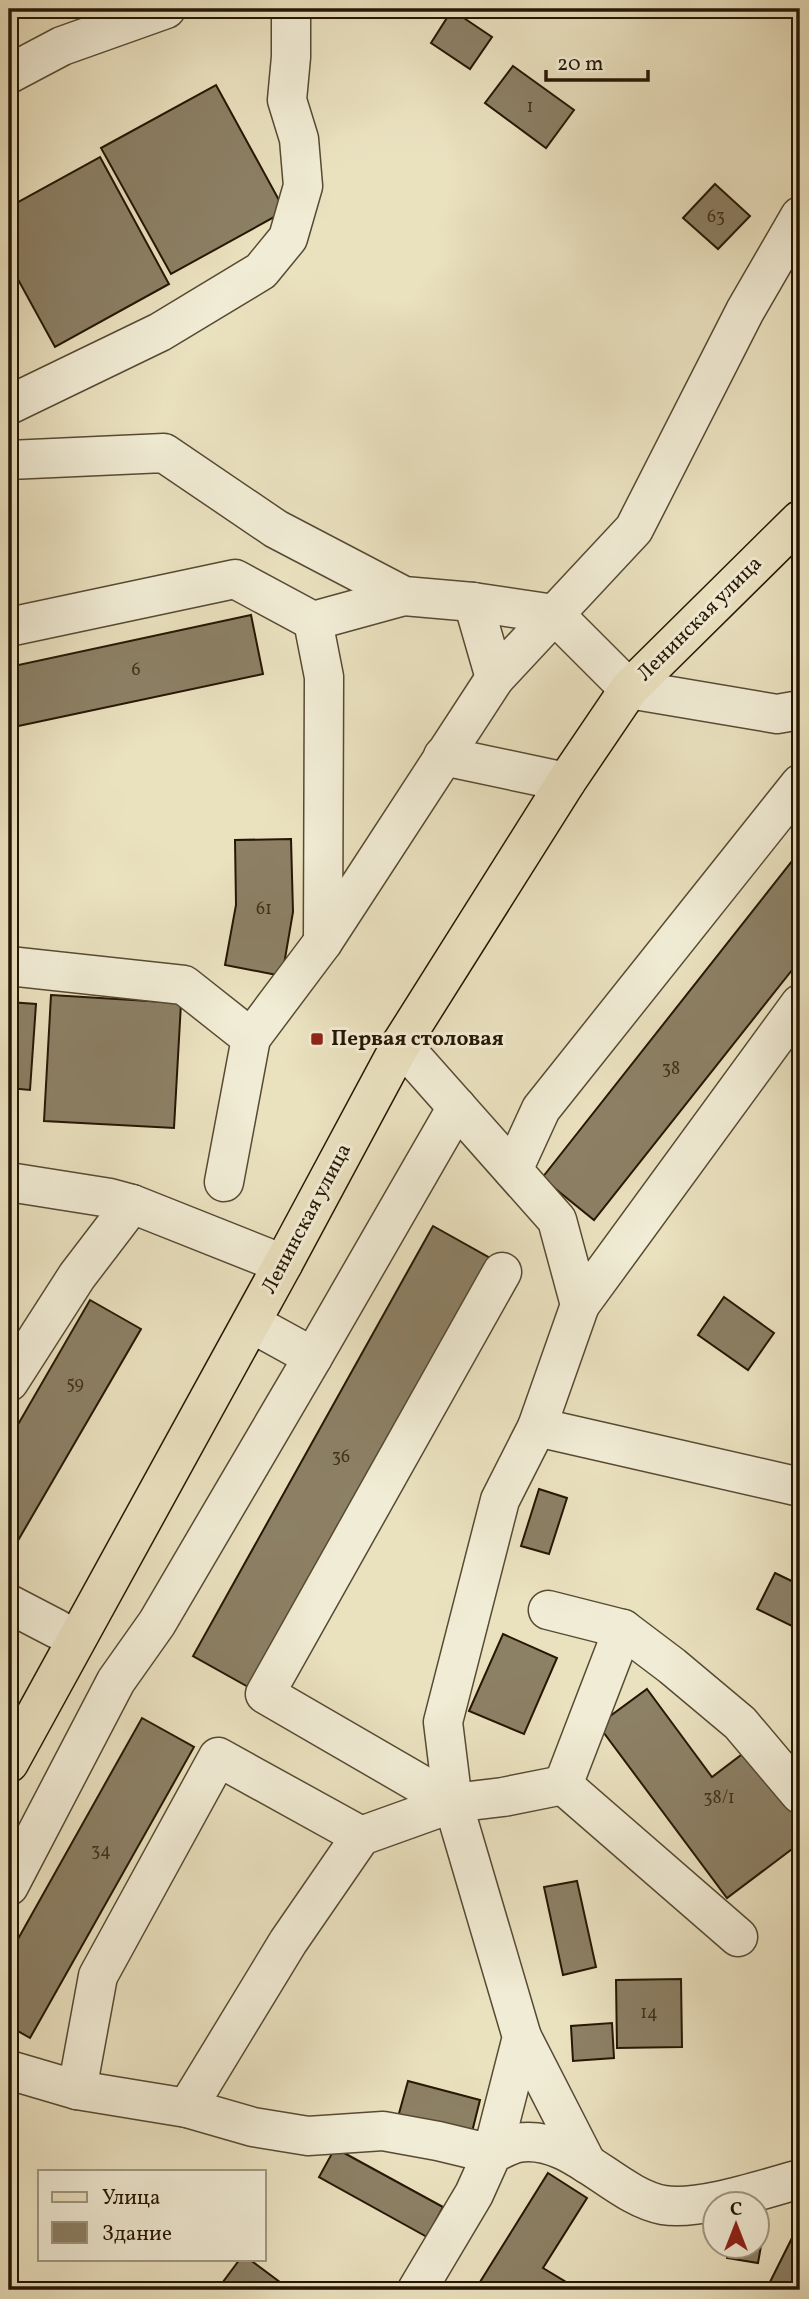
<svg xmlns="http://www.w3.org/2000/svg" width="809" height="2299" viewBox="0 0 809 2299" font-family="Vollkorn,serif">
  <style>
    .building { fill: #8c8065; stroke: #261704; stroke-width: 2 }
    .lines { fill: none; stroke-linecap: round; stroke-linejoin: round }
    .minor-casing { stroke: #574a33; stroke-width: 41 }
    .major-casing { stroke: #261704; stroke-width: 41 }
    .minor { stroke: #f1ecd5; stroke-width: 38 }
    .major { stroke: #eae1bf; stroke-width: 38 }
    .poi-dot { fill: #8f2418; stroke: #f1ecd5; stroke-width: 2.5 }
    .labels { text-anchor: middle; dominant-baseline: central; stroke-width: 6; stroke-linejoin: round; paint-order: stroke }
    .number-label { font-size: 18px; fill: #40311c }
    .street-label { font-size: 21px; fill: #261704; stroke: #f1ecd5 }
    .poi-label { font-size: 21px; font-weight: bold; fill: #261704; stroke: #f1ecd5; text-anchor: start }
  </style>
  <rect width="100%" height="100%" fill="#eae1bf"/>
  <filter id="stains"><feTurbulence type="fractalNoise" baseFrequency=".00286" numOctaves="4"/><feColorMatrix values="0 0 0 0 .2 0 0 0 0 .09 0 0 0 0 .02 0 0 0 .5 -.17"/></filter>
  <radialGradient id="worn" r=".72"><stop offset=".6" stop-color="#630" stop-opacity="0"/><stop offset="1" stop-color="#630" stop-opacity=".3"/></radialGradient>
  <g class="building">
    <path d="M 452,10 L 492,37 L 470,69 L 431,43 Z"/>
    <path d="M 513,66 L 574,110 L 546,148 L 485,103 Z"/>
    <path d="M 216,85 L 285,211 L 171,274 L 101,148 Z"/>
    <path d="M 100,157 L 169,284 L 55,347 L 9,263 L 9,207 Z"/>
    <path d="M 715,184 L 750,216 L 718,249 L 683,218 Z"/>
    <path d="M 251,615 L 263,674 L 9,728 L 9,667 Z"/>
    <path d="M 291,839 L 293,912 L 282,976 L 225,965 L 236,905 L 235,840 Z"/>
    <path d="M 800,851 L 800,960 L 594,1220 L 542,1178 Z"/>
    <path d="M 51,995 L 181,1003 L 174,1128 L 44,1121 Z"/>
    <path d="M 9,1002 L 36,1004 L 30,1090 L 9,1088 Z"/>
    <path d="M 433,1226 L 490,1258 L 250,1688 L 193,1656 Z"/>
    <path d="M 724,1297 L 774,1333 L 748,1370 L 698,1335 Z"/>
    <path d="M 90,1300 L 141,1329 L 9,1556 L 9,1440 Z"/>
    <path d="M 539,1489 L 567,1498 L 549,1554 L 521,1546 Z"/>
    <path d="M 775,1573 L 800,1585 L 800,1630 L 757,1609 Z"/>
    <path d="M 503,1634 L 557,1658 L 524,1734 L 469,1711 Z"/>
    <path d="M 647,1689 L 712,1777 L 749,1749 L 800,1818 L 800,1843 L 727,1898 L 598,1725 Z"/>
    <path d="M 142,1718 L 194,1747 L 30,2038 L 9,2026 L 9,1955 Z"/>
    <path d="M 577,1881 L 596,1967 L 563,1975 L 544,1887 Z"/>
    <path d="M 681,1979 L 682,2047 L 617,2048 L 616,1980 Z"/>
    <path d="M 612,2023 L 614,2058 L 573,2061 L 571,2026 Z"/>
    <path d="M 408,2081 L 480,2100 L 471,2136 L 398,2117 Z"/>
    <path d="M 335,2148 L 443,2207 L 427,2237 L 319,2177 Z"/>
    <path d="M 548,2173 L 587,2198 L 543,2268 L 576,2288 L 574,2290 L 475,2290 Z"/>
    <path d="M 756,2222 L 765,2223 L 758,2263 L 727,2258 L 729,2246 L 756,2246 Z"/>
    <path d="M 800,2222 L 800,2290 L 766,2290 Z"/>
    <path d="M 240,2259 L 249,2259 L 288,2288 L 286,2290 L 217,2290 Z"/>
  </g>
  <g class="lines">
    <g class="minor-casing">
      <g id="minor">
        <path d="M 9,74 L 62,46 L 166,9"/>
        <path d="M 9,405 L 160,332 L 261,271 L 288,238 L 303,186 L 299,139 L 287,100 L 291,57 L 291,9"/>
        <path d="M 9,460 L 164,453 L 276,529 L 404,596 L 473,602 L 554,614 L 629,689 L 777,714 L 800,710"/>
        <path d="M 473,602 L 495,678"/>
        <path d="M 313,621 L 324,677 L 323,942"/>
        <path d="M 9,627 L 235,579 L 313,621 L 404,596"/>
        <path d="M 443,756 L 566,782"/>
        <path d="M 9,966 L 184,985 L 251,1038 L 224,1182"/>
        <path d="M 251,1038 L 323,942 L 495,678 L 634,529 L 745,311 L 800,216"/>
        <path d="M 513,1170 L 541,1109 L 800,784"/>
        <path d="M 9,1182 L 110,1198 L 132,1204 L 283,1264"/>
        <path d="M 580,1305 L 800,1004"/>
        <path d="M 251,1323 L 313,1357"/>
        <path d="M 9,1382 L 77,1276 L 132,1204"/>
        <path d="M 537,1427 L 800,1487"/>
        <path d="M 9,1604 L 57,1629"/>
        <path d="M 548,1610 L 623,1629 L 672,1666 L 740,1723 L 800,1794"/>
        <path d="M 563,1785 L 623,1629"/>
        <path d="M 453,1803 L 265,1694 L 502,1272"/>
        <path d="M 9,1886 L 116,1681 L 157,1623 L 313,1357 L 457,1107"/>
        <path d="M 522,2037 L 587,2164"/>
        <path d="M 9,2070 L 77,2090 L 187,2108 L 253,2127 L 308,2136 L 383,2131 L 438,2141 L 492,2154 L 522,2037 L 453,1803 L 443,1722 L 500,1500 L 537,1427 L 580,1305 L 557,1220 L 401,1044"/>
        <path d="M 77,2090 L 98,1976 L 218,1757 L 361,1836"/>
        <path d="M 187,2108 L 288,1942 L 361,1836 L 453,1803 L 503,1797 L 563,1785 L 738,1937"/>
        <path d="M 417,2290 L 474,2194 L 492,2154 C 500,2150 509,2145 517,2143 C 571,2133 614,2196 663,2205 C 699,2211 764,2189 800,2179"/>
      </g>
    </g>
    <g class="major-casing">
      <path id="major" d="M 9,1763 L 283,1264 L 401,1044 L 566,782 L 629,689 L 800,520"/>
    </g>
    <use href="#minor" class="minor"/>
    <use href="#major" class="major"/>
  </g>
  <rect class="poi-dot" x="310" y="1032" width="14" height="14" rx="3.5"/>
  <g class="labels">
    <g class="number-label">
      <text x="530" y="107">1</text>
      <text x="716" y="217">63</text>
      <text x="136" y="670">6</text>
      <text x="264" y="909">61</text>
      <text x="671" y="1069">38</text>
      <text x="75" y="1384">59</text>
      <text x="341" y="1457">36</text>
      <text x="719" y="1798">38/1</text>
      <text x="101" y="1851">34</text>
      <text x="649" y="2013">14</text>
    </g>
    <g class="street-label">
      <text transform="translate(700 619) rotate(-45)">Ленинская улица</text>
      <text transform="translate(307 1219) rotate(-62)">Ленинская улица</text>
    </g>
    <g class="poi-label">
      <text x="331" y="1039">Первая столовая</text>
    </g>
  </g>
  <rect width="809" height="2299" fill="none" stroke="#eae1bf" stroke-width="35"/>
  <rect x="10" y="10" width="788" height="2278" fill="none" stroke="#261704" stroke-width="3.5"/>
  <rect x="18" y="18" width="774" height="2264" fill="none" stroke="#261704" stroke-width="2"/>
  <rect x="38" y="2170" width="228" height="91" fill="#f1ecd5" stroke="#a09781" stroke-width="2"/>
  <rect x="52" y="2192" width="35" height="10" fill="#eae1bf" stroke="#a09781" stroke-width="2"/>
  <text x="102" y="2204" font-size="21" fill="#261704">Улица</text>
  <rect x="52" y="2222" width="35" height="21" fill="#8c8065" stroke="#a09781" stroke-width="2"/>
  <text x="102" y="2240" font-size="21" fill="#261704">Здание</text>
  <g transform="translate(736 2225)"><circle r="33" fill="#f1ecd5" stroke="#a09781" stroke-width="2"/>
  <path d="M0-5L12 26L0 18L-12 26Z" fill="#8f2418"/>
  <text y="-10" font-size="19" font-weight="bold" text-anchor="middle" fill="#261704">С</text>
  </g>
  <path d="M546 70v10h102v-10" fill="none" stroke="#261704" stroke-width="3.5"/>
  <text x="557" y="70" font-size="21" fill="#261704" stroke="#f1ecd5" stroke-width="5" paint-order="stroke">20 m</text>
  <rect width="100%" height="100%" filter="url(#stains)"/>
  <rect width="100%" height="100%" fill="url(#worn)"/>
</svg>
